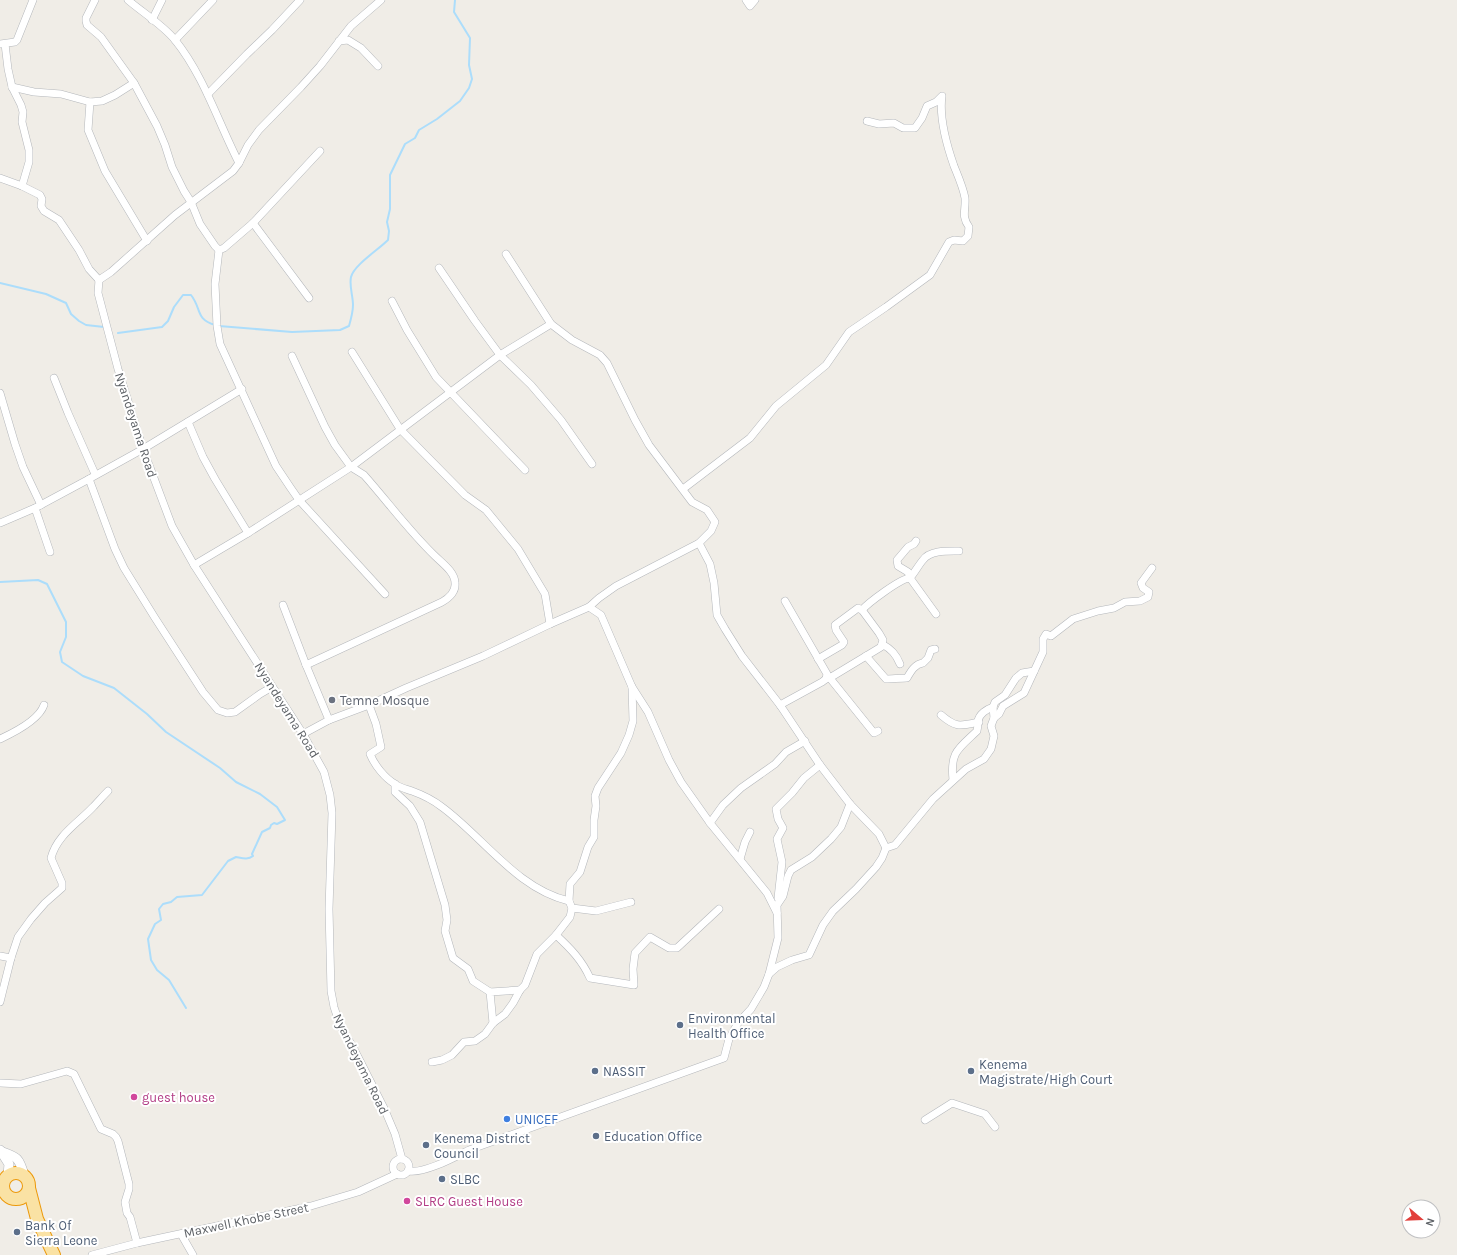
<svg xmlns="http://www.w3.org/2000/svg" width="1457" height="1255" viewBox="0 0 1457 1255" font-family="Karla,sans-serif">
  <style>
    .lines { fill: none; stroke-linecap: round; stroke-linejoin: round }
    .stream { stroke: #acddfb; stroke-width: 2 }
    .minor-casing { stroke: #b4b7bb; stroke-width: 8 }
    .tertiary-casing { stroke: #b4b7bb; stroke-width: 10 }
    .trunk-casing { stroke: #ec990b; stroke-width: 14 }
    .minor { stroke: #fff; stroke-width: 7 }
    .tertiary { stroke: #fff; stroke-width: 9 }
    .trunk { stroke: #fae2a4; stroke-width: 12 }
    .worship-dot { fill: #6b7280; stroke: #fff; stroke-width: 1.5 }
    .service-dot { fill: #5c6f8a; stroke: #fff; stroke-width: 1.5 }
    .hotel-dot { fill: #d1479c; stroke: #fff; stroke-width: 1.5 }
    .shop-dot { fill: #3f7fe0; stroke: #fff; stroke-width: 1.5 }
    .labels { text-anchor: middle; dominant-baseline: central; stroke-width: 4; stroke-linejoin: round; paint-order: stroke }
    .street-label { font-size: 13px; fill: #5e6267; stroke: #fff }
    .worship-label { font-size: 13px; fill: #5b616d; stroke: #fff; text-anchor: start }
    .service-label { font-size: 13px; fill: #4e5e75; stroke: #fff; text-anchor: start }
    .hotel-label { font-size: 13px; fill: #b23c85; stroke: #fff; text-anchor: start }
    .shop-label { font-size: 13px; fill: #366cbe; stroke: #fff; text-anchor: start }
  </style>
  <rect width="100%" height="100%" fill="#f0ede7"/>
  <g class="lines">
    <g class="stream">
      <path d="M 0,283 L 46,294 L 66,303 L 71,314 L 79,321 L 86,325 L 104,327"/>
      <path d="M 219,326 L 292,332 L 340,330 L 349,326 C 351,319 353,312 353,305 C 353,296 349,286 351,277 C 354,265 378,250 388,240 L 389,231 L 387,222 L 390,209 L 390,175 L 405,144 L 415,138 L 419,130 L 437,119 L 460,101 L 469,88 L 472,79 L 469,65 L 470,38 L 454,12 L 455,0"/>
      <path d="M 118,333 L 162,327 L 168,321 L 174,307 L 183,295 L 191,295 C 202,309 195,319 215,325"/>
      <path d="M 0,582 L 38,580 L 47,584 L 66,622 L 66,637 L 60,652 L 62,662 L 83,676 L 114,688 L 147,714 L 166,732 L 220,768 L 236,782 L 260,794 L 277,807 L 285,820 L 277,824 L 274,823 L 271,825 L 270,828 L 262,832 L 252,854 L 253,856 C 248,860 242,858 236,857 L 228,861 L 202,895 L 177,897 L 171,902 L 163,904 L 159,909 L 161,920 L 155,924 L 148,939 L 151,960 L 157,970 L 169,980 L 186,1008"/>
    </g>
    <g class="minor-casing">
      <g id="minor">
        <path d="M 95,0 L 86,18 L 86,21 L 87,25 L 101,37 L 134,83 L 157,126 L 165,145 L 172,167 L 184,191 L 191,202 L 200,224 L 215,246 L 219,250"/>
        <path d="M 746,0 L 750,6 L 755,0"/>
        <path d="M 152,20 L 162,0"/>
        <path d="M 175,40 L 213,0"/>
        <path d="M 339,41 L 348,40 L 361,48 L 378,66"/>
        <path d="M 0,44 L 15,42 L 17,40 L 33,0"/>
        <path d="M 5,44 L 8,69 L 12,87 L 21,105 L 23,112 L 22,122 L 29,150 L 29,162 L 22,186"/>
        <path d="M 12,87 L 34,92 L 61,94 L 90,102 L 102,101 L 115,95 L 134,83"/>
        <path d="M 208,94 L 247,54 L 272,30 L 300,0"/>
        <path d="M 90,102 L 88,130 L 105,171 L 147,241"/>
        <path d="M 239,163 L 248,145 L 259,130 L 301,87 L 320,66 L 351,26 L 381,0"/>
        <path d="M 0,178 L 22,186 L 40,195 L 42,199 L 41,206 L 44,211 L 59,220 L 79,250 L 89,269 L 99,280"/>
        <path d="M 253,223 L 309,298"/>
        <path d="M 219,250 L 215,284 L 217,326 L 220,344 L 276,466 L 290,487 L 299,500 L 385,594"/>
        <path d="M 219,250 L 224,248 L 253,223 L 320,151"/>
        <path d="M 439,268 L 475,321 L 500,355 L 531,385 L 561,420 L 592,464"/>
        <path d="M 99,280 L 98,293 L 118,369 L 143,449 L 172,526 L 194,565 L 303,734 L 324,772 L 330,795 L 332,813 L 329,909 L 331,991 L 334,1007 L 340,1025 L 354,1049 L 384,1108 L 395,1134 L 402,1159"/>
        <path d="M 99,280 L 111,272 L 175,215 L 233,171 L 239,163 C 218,122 204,76 175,40 C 164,26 142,12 128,0"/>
        <path d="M 392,301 L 407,330 L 436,377 L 525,470"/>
        <path d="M 352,352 L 400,429 L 465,495 L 486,510 L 518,549 L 545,594 L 550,624"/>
        <path d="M 292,356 L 325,427 L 335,445 L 351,467 L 364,475 C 388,502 409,531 435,556 C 442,563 455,572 455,583 C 456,592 449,598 442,602 L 306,665"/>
        <path d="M 54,378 L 68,413 L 95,474"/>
        <path d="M 0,393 L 15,444 L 23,467 L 41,505"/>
        <path d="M 188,422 L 203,457 L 215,479 L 248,533"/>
        <path d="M 89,479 L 115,549 L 124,568 L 155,618 L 203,692 L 218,710 L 227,713 L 235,712 L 260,694 L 272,687"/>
        <path d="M 683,489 L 750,438 L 776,406 L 826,365 L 849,332 L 886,307 L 930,275 L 949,242 L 954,240 L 963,241 L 968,236 L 969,227 C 961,216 966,210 965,198 C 963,187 958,176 954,166 C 947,146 939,117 942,96 L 936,102 L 927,106 L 922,118 L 915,128 L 903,128 L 894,123 L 879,124 L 867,121"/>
        <path d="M 35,508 L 50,552"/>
        <path d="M 0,523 L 35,508 L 89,479 L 143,449 L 242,389"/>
        <path d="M 916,541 L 914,544 L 908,547 L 897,560 L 898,566 L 908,572 L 910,578 C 915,572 918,566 923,560 C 930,550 948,551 959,551"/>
        <path d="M 699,543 L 710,564 L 714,583 L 717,615 L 725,629 L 742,656 L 780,705 L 820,765 L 850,804 L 879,834 L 886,848"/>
        <path d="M 194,565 L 248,533 L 351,467 L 500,355 L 551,324"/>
        <path d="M 283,605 L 306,665 L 329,720"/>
        <path d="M 589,607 L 601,615 L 632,687 L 648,712 L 669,760 L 681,782 L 710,823 L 723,805 L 741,788 L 775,764 L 786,752 L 805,741"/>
        <path d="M 862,610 C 868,603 901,578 910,578 L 936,614"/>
        <path d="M 882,644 C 891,649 896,654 900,664"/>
        <path d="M 866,656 L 886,679 C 891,679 901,678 907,678 C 911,671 915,664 923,663 L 928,658 L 931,650 L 935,649"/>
        <path d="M 818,659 L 842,645 L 844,642 L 836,630 L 835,625 L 858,608 L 862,610 L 879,633 L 883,640 L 881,647 L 833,676 L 826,679"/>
        <path d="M 829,677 L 874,733 L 878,731"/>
        <path d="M 369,705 L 376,724 L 381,747 L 370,754 C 375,766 385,778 395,784 C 400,788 407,789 412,791 C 423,795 433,800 442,807 C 483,837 517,889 569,901 L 572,908 L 596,911 L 631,902"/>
        <path d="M 780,705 L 822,682 L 826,679 L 827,674 L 785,601"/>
        <path d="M 941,715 C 956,728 960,726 979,722"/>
        <path d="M 994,718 L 993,707 L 995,702 L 1005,695 L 1016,678 L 1022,673 L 1034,671"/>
        <path d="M 303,734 L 329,720 L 369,705 L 406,688 L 483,656 L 550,624 L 589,607 L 599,598 L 616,586 L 699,543 L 711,531 L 715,522 L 707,510 L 692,502 L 649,445 L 635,420 L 607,363 L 600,355 L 572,340 L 551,324 L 506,254"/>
        <path d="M 0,739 C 13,733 39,720 44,705"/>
        <path d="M 953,780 C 950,752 958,749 977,731 C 978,727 978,724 978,721 C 979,714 987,709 993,707"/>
        <path d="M 395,784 L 395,792 L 410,806 L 420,822 L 445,905 L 447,920 L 445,931 L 453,958 L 468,969 L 473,981 L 490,992"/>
        <path d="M 710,823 L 767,893 L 777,913"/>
        <path d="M 740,859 L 745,842 L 750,832"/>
        <path d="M 778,898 L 782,862 L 777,839 L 783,828 L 778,819 L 776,809 L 792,793 L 804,778 L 820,765"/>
        <path d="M 569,901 L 570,884 L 580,872 L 588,847 L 594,837 L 594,820 L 596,806 L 595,796 L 598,788 L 621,753 L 629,735 L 633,721 L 632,687"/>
        <path d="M 572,908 L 570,917 L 556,935 C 570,948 582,960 590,978 L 634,985 L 633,969 L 635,953 L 650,937 L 669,948 L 677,948 L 719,909"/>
        <path d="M 0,956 L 11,958"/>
        <path d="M 769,974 L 778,938 L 777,905 L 783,896 L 788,876 L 791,870 L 812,857 L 831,839 L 841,827 L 850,804"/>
        <path d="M 0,1002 L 11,958 L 18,937 L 31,919 L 45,903 L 62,888 L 62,883 L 51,858 C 57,835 78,823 93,807 C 98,802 103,796 108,791"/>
        <path d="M 493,1023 L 490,992 L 520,990"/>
        <path d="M 432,1062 L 442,1060 L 452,1055 L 464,1042 L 475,1041 L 485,1034 L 493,1023 L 505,1014 L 513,1003 L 520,990 L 525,985 L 537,954 L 556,935"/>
        <path d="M 0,1083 L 21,1084 L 67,1071 L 74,1074 L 101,1129 L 113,1134 L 116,1137 L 118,1141 L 129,1184 L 129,1189 L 125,1202 L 127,1213 L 130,1217 L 137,1243"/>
        <path d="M 925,1120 L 952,1103 L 985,1114 L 995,1127"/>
        <circle cx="401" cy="1167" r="8"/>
        <path d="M 408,1171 C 424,1174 455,1157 469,1150 L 724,1058 L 729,1039 L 738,1023 L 751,1009 L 764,987 L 769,974 L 777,967 L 792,960 L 809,955 L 823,925 L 833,911 L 856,889 L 876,867 L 882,858 L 886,848 L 895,845 L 933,799 L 966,769 L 984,759 L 991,749 L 994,736 L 991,726 L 994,718 L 999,714 L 1003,706 L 1024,693 L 1043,652 L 1043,639 L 1046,634 L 1051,636 L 1073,619 L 1098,611 L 1114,608 L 1125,602 L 1140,601 L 1148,597 L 1149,592 L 1143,588 L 1141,583 L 1152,568"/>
        <path d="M 181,1234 L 193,1255"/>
        <path d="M 92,1255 L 137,1243 L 311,1206 L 358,1192 L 397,1174"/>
      </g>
    </g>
    <g class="tertiary-casing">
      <g id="tertiary">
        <path d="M 0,1150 L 9,1164 L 8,1175"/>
        <path d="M 0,1151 C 17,1157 19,1157 24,1175"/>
      </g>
    </g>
    <g class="trunk-casing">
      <g id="trunk">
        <circle cx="16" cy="1186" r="13"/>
        <path d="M 29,1188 L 37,1219 L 54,1255"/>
      </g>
    </g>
    <use href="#minor" class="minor"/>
    <use href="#tertiary" class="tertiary"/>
    <use href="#trunk" class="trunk"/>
  </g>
  <circle class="worship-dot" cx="332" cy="700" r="4"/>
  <g class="service-dot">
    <circle cx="680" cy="1025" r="4"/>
    <circle cx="595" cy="1071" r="4"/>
    <circle cx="971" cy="1071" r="4"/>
    <circle cx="596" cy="1136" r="4"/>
    <circle cx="426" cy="1145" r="4"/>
    <circle cx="442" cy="1179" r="4"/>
    <circle cx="17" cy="1232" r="4"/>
  </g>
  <g class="hotel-dot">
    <circle cx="134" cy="1097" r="4"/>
    <circle cx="407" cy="1201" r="4"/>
  </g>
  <circle class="shop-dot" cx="507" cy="1119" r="4"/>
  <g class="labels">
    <g class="street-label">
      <text transform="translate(136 425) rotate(72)">Nyandeyama Road</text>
      <text transform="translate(287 710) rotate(58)">Nyandeyama Road</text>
      <text transform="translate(361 1064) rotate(64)">Nyandeyama Road</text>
      <text transform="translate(246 1220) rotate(-12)">Maxwell Khobe Street</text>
    </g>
    <g class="worship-label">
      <text x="340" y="700">Temne Mosque</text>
    </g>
    <g class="service-label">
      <text x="688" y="1018">Environmental<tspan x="688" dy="15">Health Office</tspan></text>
      <text x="979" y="1064">Kenema<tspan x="979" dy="15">Magistrate/High Court</tspan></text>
      <text x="603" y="1071">NASSIT</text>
      <text x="604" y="1136">Education Office</text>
      <text x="434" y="1138">Kenema District<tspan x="434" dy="15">Council</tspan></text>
      <text x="450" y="1179">SLBC</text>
      <text x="25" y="1225">Bank Of<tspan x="25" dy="15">Sierra Leone</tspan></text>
    </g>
    <g class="hotel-label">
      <text x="142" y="1097">guest house</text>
      <text x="415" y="1201">SLRC Guest House</text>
    </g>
    <g class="shop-label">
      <text x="515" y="1119">UNICEF</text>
    </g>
  </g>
  <g transform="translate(1421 1219) rotate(109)"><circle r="19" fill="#ffffff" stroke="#bfc0c2"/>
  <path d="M0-3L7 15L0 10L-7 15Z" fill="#e23f3b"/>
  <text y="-6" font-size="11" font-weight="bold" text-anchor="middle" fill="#5e6267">N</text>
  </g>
</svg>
